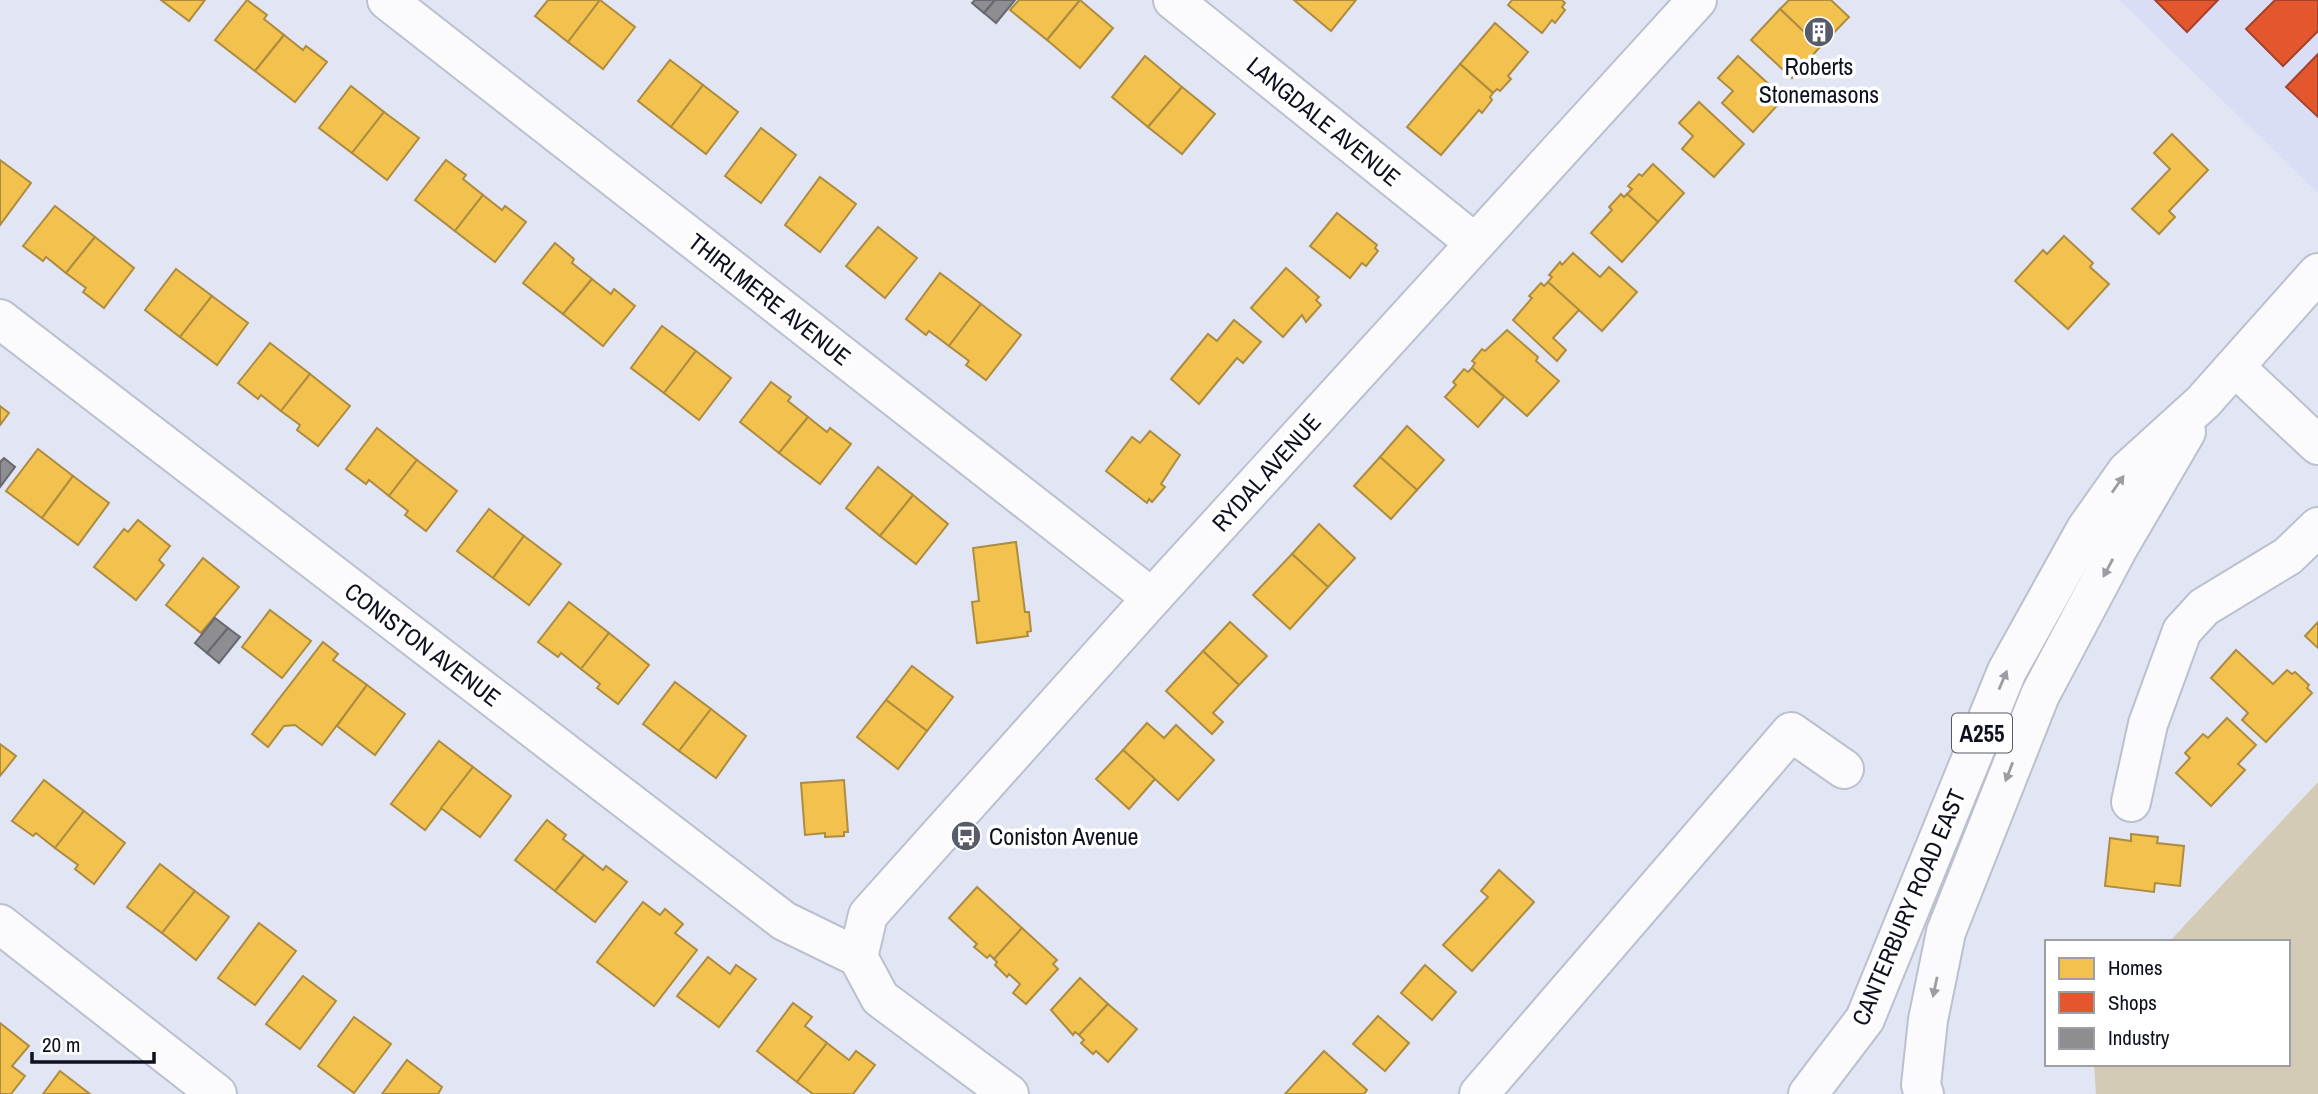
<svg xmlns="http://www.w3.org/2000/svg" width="2318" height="1094" viewBox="0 0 2318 1094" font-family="'Archivo Narrow',sans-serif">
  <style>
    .built { fill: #d9def6 }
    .green { fill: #d3cbb5 }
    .homes { fill: #f2c14e; stroke: #ad8c40; stroke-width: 2 }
    .shops { fill: #e4572e; stroke: #a4422a; stroke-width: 2 }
    .industry { fill: #8d8d92; stroke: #676870; stroke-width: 2 }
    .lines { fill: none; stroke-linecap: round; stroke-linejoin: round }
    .minor-casing { stroke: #bcc0ce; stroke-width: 42 }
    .primary-casing { stroke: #bcc0ce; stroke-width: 42 }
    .minor { stroke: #fbfbfd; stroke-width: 38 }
    .primary { stroke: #fbfbfd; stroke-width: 38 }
    .oneway { fill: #9c9da4 }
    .labels { text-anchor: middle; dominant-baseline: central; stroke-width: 7; stroke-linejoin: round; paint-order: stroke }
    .shield { fill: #fff; stroke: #565862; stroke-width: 2 }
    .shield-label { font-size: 23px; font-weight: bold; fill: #0d101f }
    .poi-label { font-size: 24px; fill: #0d101f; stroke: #fff }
    .street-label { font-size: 24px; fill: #0d101f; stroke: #fff }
  </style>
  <rect width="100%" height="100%" fill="#e2e5f3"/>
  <path class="built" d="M 2119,0 L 2318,0 L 2318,193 Z"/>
  <path class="green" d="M 2318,782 L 2318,1094 L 2096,1094 L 2094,1064 L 2288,1064 L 2288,942 L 2169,942 Z"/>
  <g class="homes">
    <path d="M 161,0 L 205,0 L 189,21 Z"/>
    <path d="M 247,0 L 267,15 L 264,19 L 284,35 L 255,71 L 215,40 Z"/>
    <path d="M 548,0 L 600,0 L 568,42 L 535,16 Z"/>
    <path d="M 600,0 L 635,27 L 603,69 L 568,42 Z"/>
    <path d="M 1019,0 L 1080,0 L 1047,40 L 1010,10 Z"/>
    <path d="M 1080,0 L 1113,28 L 1080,68 L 1047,40 Z"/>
    <path d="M 1294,0 L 1356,0 L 1331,31 Z"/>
    <path d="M 1512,0 L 1562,0 L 1565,3 L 1562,7 L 1565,10 L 1555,23 L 1552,20 L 1542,33 L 1508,5 Z"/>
    <path d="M 1789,0 L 1831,0 L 1849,17 L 1820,47 L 1780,9 Z"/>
    <path d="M 1780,9 L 1820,47 L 1792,78 L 1751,40 Z"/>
    <path d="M 1495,23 L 1528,52 L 1508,76 L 1511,79 L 1500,91 L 1497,89 L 1493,93 L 1460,64 Z"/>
    <path d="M 284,35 L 303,50 L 306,46 L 327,62 L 295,102 L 255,71 Z"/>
    <path d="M 1145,56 L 1182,87 L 1148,127 L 1112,97 Z"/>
    <path d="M 1738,56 L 1784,98 L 1753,132 L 1722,103 L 1733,91 L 1718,78 Z"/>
    <path d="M 670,60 L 703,85 L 671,127 L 638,101 Z"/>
    <path d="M 1460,64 L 1493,93 L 1490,97 L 1492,100 L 1482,113 L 1479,110 L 1441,155 L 1407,127 Z"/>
    <path d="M 703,85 L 738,112 L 706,154 L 671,127 Z"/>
    <path d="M 351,86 L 384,112 L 352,153 L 319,128 Z"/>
    <path d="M 1182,87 L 1215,114 L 1182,154 L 1148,127 Z"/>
    <path d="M 1699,102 L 1744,144 L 1714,177 L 1682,149 L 1693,136 L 1679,123 Z"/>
    <path d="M 384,112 L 419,138 L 387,180 L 352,153 Z"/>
    <path d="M 761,128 L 796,155 L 761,203 L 725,176 Z"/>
    <path d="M 2172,134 L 2208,170 L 2169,211 L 2175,217 L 2159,234 L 2132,209 L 2170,169 L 2154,153 Z"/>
    <path d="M 0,160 L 31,183 L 0,225 Z"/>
    <path d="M 446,160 L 466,175 L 463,179 L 483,195 L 455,231 L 415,200 Z"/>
    <path d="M 1653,164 L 1684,193 L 1658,222 L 1627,194 L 1632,189 L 1628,186 L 1639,174 L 1642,176 Z"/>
    <path d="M 820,177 L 856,204 L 820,252 L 785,225 Z"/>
    <path d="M 1621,194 L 1624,197 L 1627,194 L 1658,222 L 1622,262 L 1591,233 L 1612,210 L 1609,207 Z"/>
    <path d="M 483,195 L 502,210 L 505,206 L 526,222 L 495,262 L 455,231 Z"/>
    <path d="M 55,206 L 95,237 L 66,273 L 46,257 L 43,261 L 23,246 Z"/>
    <path d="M 1337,213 L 1377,245 L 1375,248 L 1378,251 L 1366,266 L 1362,263 L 1350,278 L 1310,246 Z"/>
    <path d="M 878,227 L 917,258 L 885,298 L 846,266 Z"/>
    <path d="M 2064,236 L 2093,263 L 2090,267 L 2109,284 L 2068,329 L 2015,281 L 2043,250 L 2047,254 Z"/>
    <path d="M 95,237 L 134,268 L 104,308 L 83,292 L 86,288 L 66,273 Z"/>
    <path d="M 555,243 L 574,259 L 572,263 L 592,279 L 563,314 L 523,283 Z"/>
    <path d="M 1573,253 L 1600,277 L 1609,267 L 1637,292 L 1602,331 L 1548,282 L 1552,277 L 1549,275 L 1560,262 L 1562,265 Z"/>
    <path d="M 1286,268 L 1319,297 L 1316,300 L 1321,305 L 1306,322 L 1302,315 L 1283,337 L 1251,308 Z"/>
    <path d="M 176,269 L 212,296 L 180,337 L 145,310 Z"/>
    <path d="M 940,273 L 981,304 L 949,346 L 929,331 L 926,335 L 906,319 Z"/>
    <path d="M 592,279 L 611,294 L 614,289 L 635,306 L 603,346 L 563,314 Z"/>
    <path d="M 1548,282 L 1579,310 L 1553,338 L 1566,350 L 1557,361 L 1513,320 L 1532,298 L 1529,296 L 1541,283 L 1544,286 Z"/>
    <path d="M 212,296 L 248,323 L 217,365 L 180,337 Z"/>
    <path d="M 981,304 L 1021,335 L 986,380 L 966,365 L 969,361 L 949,346 Z"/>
    <path d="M 1234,320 L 1261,342 L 1243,363 L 1237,358 L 1199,404 L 1171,379 L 1208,334 L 1217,341 Z"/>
    <path d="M 662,326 L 696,351 L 664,393 L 631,368 Z"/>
    <path d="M 1507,330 L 1538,357 L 1536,361 L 1559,381 L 1527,416 L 1472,368 L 1475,363 L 1472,361 L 1482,349 L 1485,351 Z"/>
    <path d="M 270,343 L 310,374 L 281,411 L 261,395 L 258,399 L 238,383 Z"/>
    <path d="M 696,351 L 731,378 L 699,420 L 664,393 Z"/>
    <path d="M 1472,368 L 1504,397 L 1478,427 L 1445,397 L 1456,385 L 1453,382 L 1464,369 L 1468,372 Z"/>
    <path d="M 310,374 L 350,406 L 318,446 L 297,430 L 300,425 L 281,411 Z"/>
    <path d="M 771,382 L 791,397 L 788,401 L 808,417 L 779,453 L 740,422 Z"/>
    <path d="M 0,406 L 9,413 L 0,425 Z"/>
    <path d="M 808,417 L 827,432 L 830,428 L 851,444 L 820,484 L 779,453 Z"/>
    <path d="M 1407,426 L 1444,460 L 1417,490 L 1380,457 Z"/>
    <path d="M 377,428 L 417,460 L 389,496 L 369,480 L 366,484 L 346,469 Z"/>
    <path d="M 1150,431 L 1180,455 L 1161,484 L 1165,487 L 1152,502 L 1149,499 L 1147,503 L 1106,471 L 1132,437 L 1140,443 Z"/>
    <path d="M 38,449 L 73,476 L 42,518 L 6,491 Z"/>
    <path d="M 1380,457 L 1417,490 L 1391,519 L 1354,486 Z"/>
    <path d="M 417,460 L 457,491 L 426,531 L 405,515 L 408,511 L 389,496 Z"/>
    <path d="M 878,467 L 913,495 L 880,536 L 846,508 Z"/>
    <path d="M 73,476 L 109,503 L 78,545 L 42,518 Z"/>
    <path d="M 913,495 L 948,524 L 916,564 L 880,536 Z"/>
    <path d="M 489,509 L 524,536 L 493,578 L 457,551 Z"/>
    <path d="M 138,520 L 170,546 L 159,560 L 164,565 L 136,600 L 94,567 L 124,529 L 128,532 Z"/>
    <path d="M 1319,524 L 1355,558 L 1328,587 L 1292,554 Z"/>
    <path d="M 524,536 L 561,564 L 529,605 L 493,578 Z"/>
    <path d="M 1016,542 L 1025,612 L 1029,612 L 1031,631 L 1027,632 L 1028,636 L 977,643 L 972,602 L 979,601 L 973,548 Z"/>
    <path d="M 1292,554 L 1328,587 L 1290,629 L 1253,595 Z"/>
    <path d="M 203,558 L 239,587 L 201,633 L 166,605 Z"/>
    <path d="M 569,602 L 609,633 L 581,669 L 561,653 L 558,657 L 538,642 Z"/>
    <path d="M 270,610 L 311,641 L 282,678 L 242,647 Z"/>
    <path d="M 1230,622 L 1267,656 L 1239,685 L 1203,651 Z"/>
    <path d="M 2318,622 L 2318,648 L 2305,636 Z"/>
    <path d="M 609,633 L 649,665 L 618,704 L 597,688 L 600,684 L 581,669 Z"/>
    <path d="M 323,642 L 338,654 L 333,660 L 367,685 L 322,745 L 295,725 L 284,726 L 268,747 L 252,734 Z"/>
    <path d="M 2236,650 L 2273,684 L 2287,670 L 2292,674 L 2295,672 L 2309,685 L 2307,688 L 2312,693 L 2266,742 L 2242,720 L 2248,713 L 2211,678 Z"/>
    <path d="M 1203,651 L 1239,685 L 1213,713 L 1223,722 L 1212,734 L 1166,691 Z"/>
    <path d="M 912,666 L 953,697 L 927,731 L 886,700 Z"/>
    <path d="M 675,682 L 711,709 L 679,751 L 643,724 Z"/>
    <path d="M 367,685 L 405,714 L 375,755 L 337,726 Z"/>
    <path d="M 886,700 L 927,731 L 898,769 L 857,737 Z"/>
    <path d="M 711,709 L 746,736 L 716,778 L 679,751 Z"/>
    <path d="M 2227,718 L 2256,745 L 2238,764 L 2245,770 L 2211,806 L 2176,773 L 2190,758 L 2185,753 L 2203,734 L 2208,738 Z"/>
    <path d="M 1147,723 L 1164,738 L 1176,725 L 1214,760 L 1178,800 L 1123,750 Z"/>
    <path d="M 439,741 L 473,767 L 425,830 L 391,804 Z"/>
    <path d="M 0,744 L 16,756 L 0,776 Z"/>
    <path d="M 1123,750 L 1155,779 L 1129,809 L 1096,779 Z"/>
    <path d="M 473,767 L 511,796 L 480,837 L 441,808 Z"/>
    <path d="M 44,780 L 84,811 L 55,848 L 36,833 L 33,836 L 12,821 Z"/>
    <path d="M 844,780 L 848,832 L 844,832 L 844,836 L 825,837 L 825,833 L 805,835 L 801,783 Z"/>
    <path d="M 84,811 L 125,843 L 94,884 L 75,869 L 78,865 L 55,848 Z"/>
    <path d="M 547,820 L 566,835 L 563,839 L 584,855 L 555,891 L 515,860 Z"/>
    <path d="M 2131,834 L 2158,837 L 2157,843 L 2184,846 L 2180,886 L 2155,883 L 2154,892 L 2105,886 L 2110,838 L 2131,841 Z"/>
    <path d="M 584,855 L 603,870 L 606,866 L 627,882 L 595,922 L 555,891 Z"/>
    <path d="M 160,864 L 195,891 L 162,933 L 127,907 Z"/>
    <path d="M 1499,870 L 1534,902 L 1472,971 L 1443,945 L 1488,897 L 1481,891 Z"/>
    <path d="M 977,887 L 1022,928 L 994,959 L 990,955 L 987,958 L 974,947 L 977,944 L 949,918 Z"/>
    <path d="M 195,891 L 229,917 L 196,960 L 162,933 Z"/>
    <path d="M 643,902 L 660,915 L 665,909 L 683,924 L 675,933 L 697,950 L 654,1006 L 597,962 Z"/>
    <path d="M 259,923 L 296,951 L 255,1005 L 218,978 Z"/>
    <path d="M 1022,928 L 1057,960 L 1053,964 L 1058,969 L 1026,1004 L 1013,993 L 1020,984 L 1009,974 L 1007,977 L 995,965 L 997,962 L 994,959 Z"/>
    <path d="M 708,957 L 730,974 L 736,965 L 756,979 L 719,1027 L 677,996 Z"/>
    <path d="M 1425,965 L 1456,992 L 1432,1020 L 1401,993 Z"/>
    <path d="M 303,976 L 336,1001 L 300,1049 L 266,1024 Z"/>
    <path d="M 1080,978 L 1108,1004 L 1079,1035 L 1075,1032 L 1073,1035 L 1051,1010 Z"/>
    <path d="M 793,1003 L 812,1017 L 805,1026 L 827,1043 L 797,1082 L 757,1051 Z"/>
    <path d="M 1108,1004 L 1137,1029 L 1108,1062 L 1096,1051 L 1093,1054 L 1081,1043 L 1084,1040 L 1079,1035 Z"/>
    <path d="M 1378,1016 L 1409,1043 L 1385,1071 L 1353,1044 Z"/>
    <path d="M 354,1017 L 391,1044 L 354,1093 L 318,1066 Z"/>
    <path d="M 0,1023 L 29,1046 L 12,1066 L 25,1076 L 11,1094 L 0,1094 Z"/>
    <path d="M 827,1043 L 849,1060 L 856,1051 L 875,1065 L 853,1094 L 813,1094 L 797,1082 Z"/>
    <path d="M 1324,1051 L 1367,1090 L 1364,1094 L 1285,1094 Z"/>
    <path d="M 407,1060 L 442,1087 L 438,1094 L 382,1094 Z"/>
    <path d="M 60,1071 L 90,1094 L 43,1094 Z"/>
  </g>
  <g class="shops">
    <path d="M 2155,0 L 2218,0 L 2187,32 Z"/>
    <path d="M 2275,0 L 2318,0 L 2318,31 L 2283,66 L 2246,29 Z"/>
    <path d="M 2318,54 L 2318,117 L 2286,87 Z"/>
  </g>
  <g class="industry">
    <path d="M 975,0 L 995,0 L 984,13 L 972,3 Z"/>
    <path d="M 995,0 L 1015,0 L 996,23 L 984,13 Z"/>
    <path d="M 4,458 L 15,467 L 0,487 L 0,462 Z"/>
    <path d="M 215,618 L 228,628 L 207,653 L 195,643 Z"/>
    <path d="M 228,628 L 240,637 L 219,663 L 207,653 Z"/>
  </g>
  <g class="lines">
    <g class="minor-casing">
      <g id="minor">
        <path d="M 387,0 L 1152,598"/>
        <path d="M 1173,0 L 1475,243"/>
        <path d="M 0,319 L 784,921 L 858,957 L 880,998 L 1009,1094"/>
        <path d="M 2235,367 L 2318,445"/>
        <path d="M 2131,802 L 2148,724 L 2182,631 L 2204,607 L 2288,556 L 2318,527"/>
        <path d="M 0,924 L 217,1094"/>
        <path d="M 858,957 L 868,915 L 1152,598 L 1697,0"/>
        <path d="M 1479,1094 L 1791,732 L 1844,769"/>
      </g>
    </g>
    <g class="primary-casing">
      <g id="primary">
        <path d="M 1808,1094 L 1865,1019 L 2007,671 L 2086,529 L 2127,471 L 2203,402 L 2318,273"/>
        <path d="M 1924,1094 L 1921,1085 L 1928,1020 L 1946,932 L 2040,695 L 2117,550 L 2186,432"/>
      </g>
    </g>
    <use href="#minor" class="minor"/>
    <use href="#primary" class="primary"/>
  </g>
  <defs><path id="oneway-solid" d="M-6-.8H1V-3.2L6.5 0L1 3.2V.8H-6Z" transform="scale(1.75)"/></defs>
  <g class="oneway">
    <use href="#oneway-solid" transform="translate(2118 484) rotate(-55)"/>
    <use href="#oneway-solid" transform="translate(2108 568) rotate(118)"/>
    <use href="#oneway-solid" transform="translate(2003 680) rotate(-67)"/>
    <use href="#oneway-solid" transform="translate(2009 772) rotate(111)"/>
    <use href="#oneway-solid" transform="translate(1935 987) rotate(102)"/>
  </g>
  <defs>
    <g id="building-disc" transform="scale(1.575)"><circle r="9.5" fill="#585b69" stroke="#fff"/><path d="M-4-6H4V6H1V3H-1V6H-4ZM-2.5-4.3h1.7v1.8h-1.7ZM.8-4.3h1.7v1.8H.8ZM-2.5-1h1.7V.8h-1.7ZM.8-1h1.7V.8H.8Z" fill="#fff"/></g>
    <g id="bus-disc" transform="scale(1.575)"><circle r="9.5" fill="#585b69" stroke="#fff"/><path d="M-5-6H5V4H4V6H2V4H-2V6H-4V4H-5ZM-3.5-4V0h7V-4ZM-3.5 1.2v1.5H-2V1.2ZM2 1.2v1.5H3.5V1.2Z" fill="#fff"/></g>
  </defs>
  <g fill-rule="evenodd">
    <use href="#building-disc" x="1819" y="32"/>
    <use href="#bus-disc" x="966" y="836"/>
  </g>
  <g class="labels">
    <rect class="shield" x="1952" y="713.5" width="60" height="39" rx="5"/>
    <g class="shield-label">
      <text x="1982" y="733">A255</text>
    </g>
    <g class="poi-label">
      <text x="1819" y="66">Roberts<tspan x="1819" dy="28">Stonemasons</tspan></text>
      <text x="989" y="836" text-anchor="start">Coniston Avenue</text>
    </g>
    <g class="street-label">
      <text transform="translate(1324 121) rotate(39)">LANGDALE AVENUE</text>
      <text transform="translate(770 299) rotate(38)">THIRLMERE AVENUE</text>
      <text transform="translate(1266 472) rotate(-48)">RYDAL AVENUE</text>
      <text transform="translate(423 644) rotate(37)">CONISTON AVENUE</text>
      <text transform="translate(1908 907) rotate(-67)">CANTERBURY ROAD EAST</text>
    </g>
  </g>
  <rect x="2045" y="940" width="245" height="126" fill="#ffffff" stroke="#9e9fa5" stroke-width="2"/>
  <rect x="2059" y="958" width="35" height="21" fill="#f2c14e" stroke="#9e9fa5" stroke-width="2"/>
  <text x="2108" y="975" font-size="21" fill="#0d101f">Homes</text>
  <rect x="2059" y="992" width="35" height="21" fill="#e4572e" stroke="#9e9fa5" stroke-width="2"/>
  <text x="2108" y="1010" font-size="21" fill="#0d101f">Shops</text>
  <rect x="2059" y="1028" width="35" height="21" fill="#8d8d92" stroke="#9e9fa5" stroke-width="2"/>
  <text x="2108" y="1045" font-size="21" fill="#0d101f">Industry</text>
  <path d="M32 1052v10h122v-10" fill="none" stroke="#0d101f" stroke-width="3.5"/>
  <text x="42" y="1052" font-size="21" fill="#0d101f" stroke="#ffffff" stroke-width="5" paint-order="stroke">20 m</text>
</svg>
